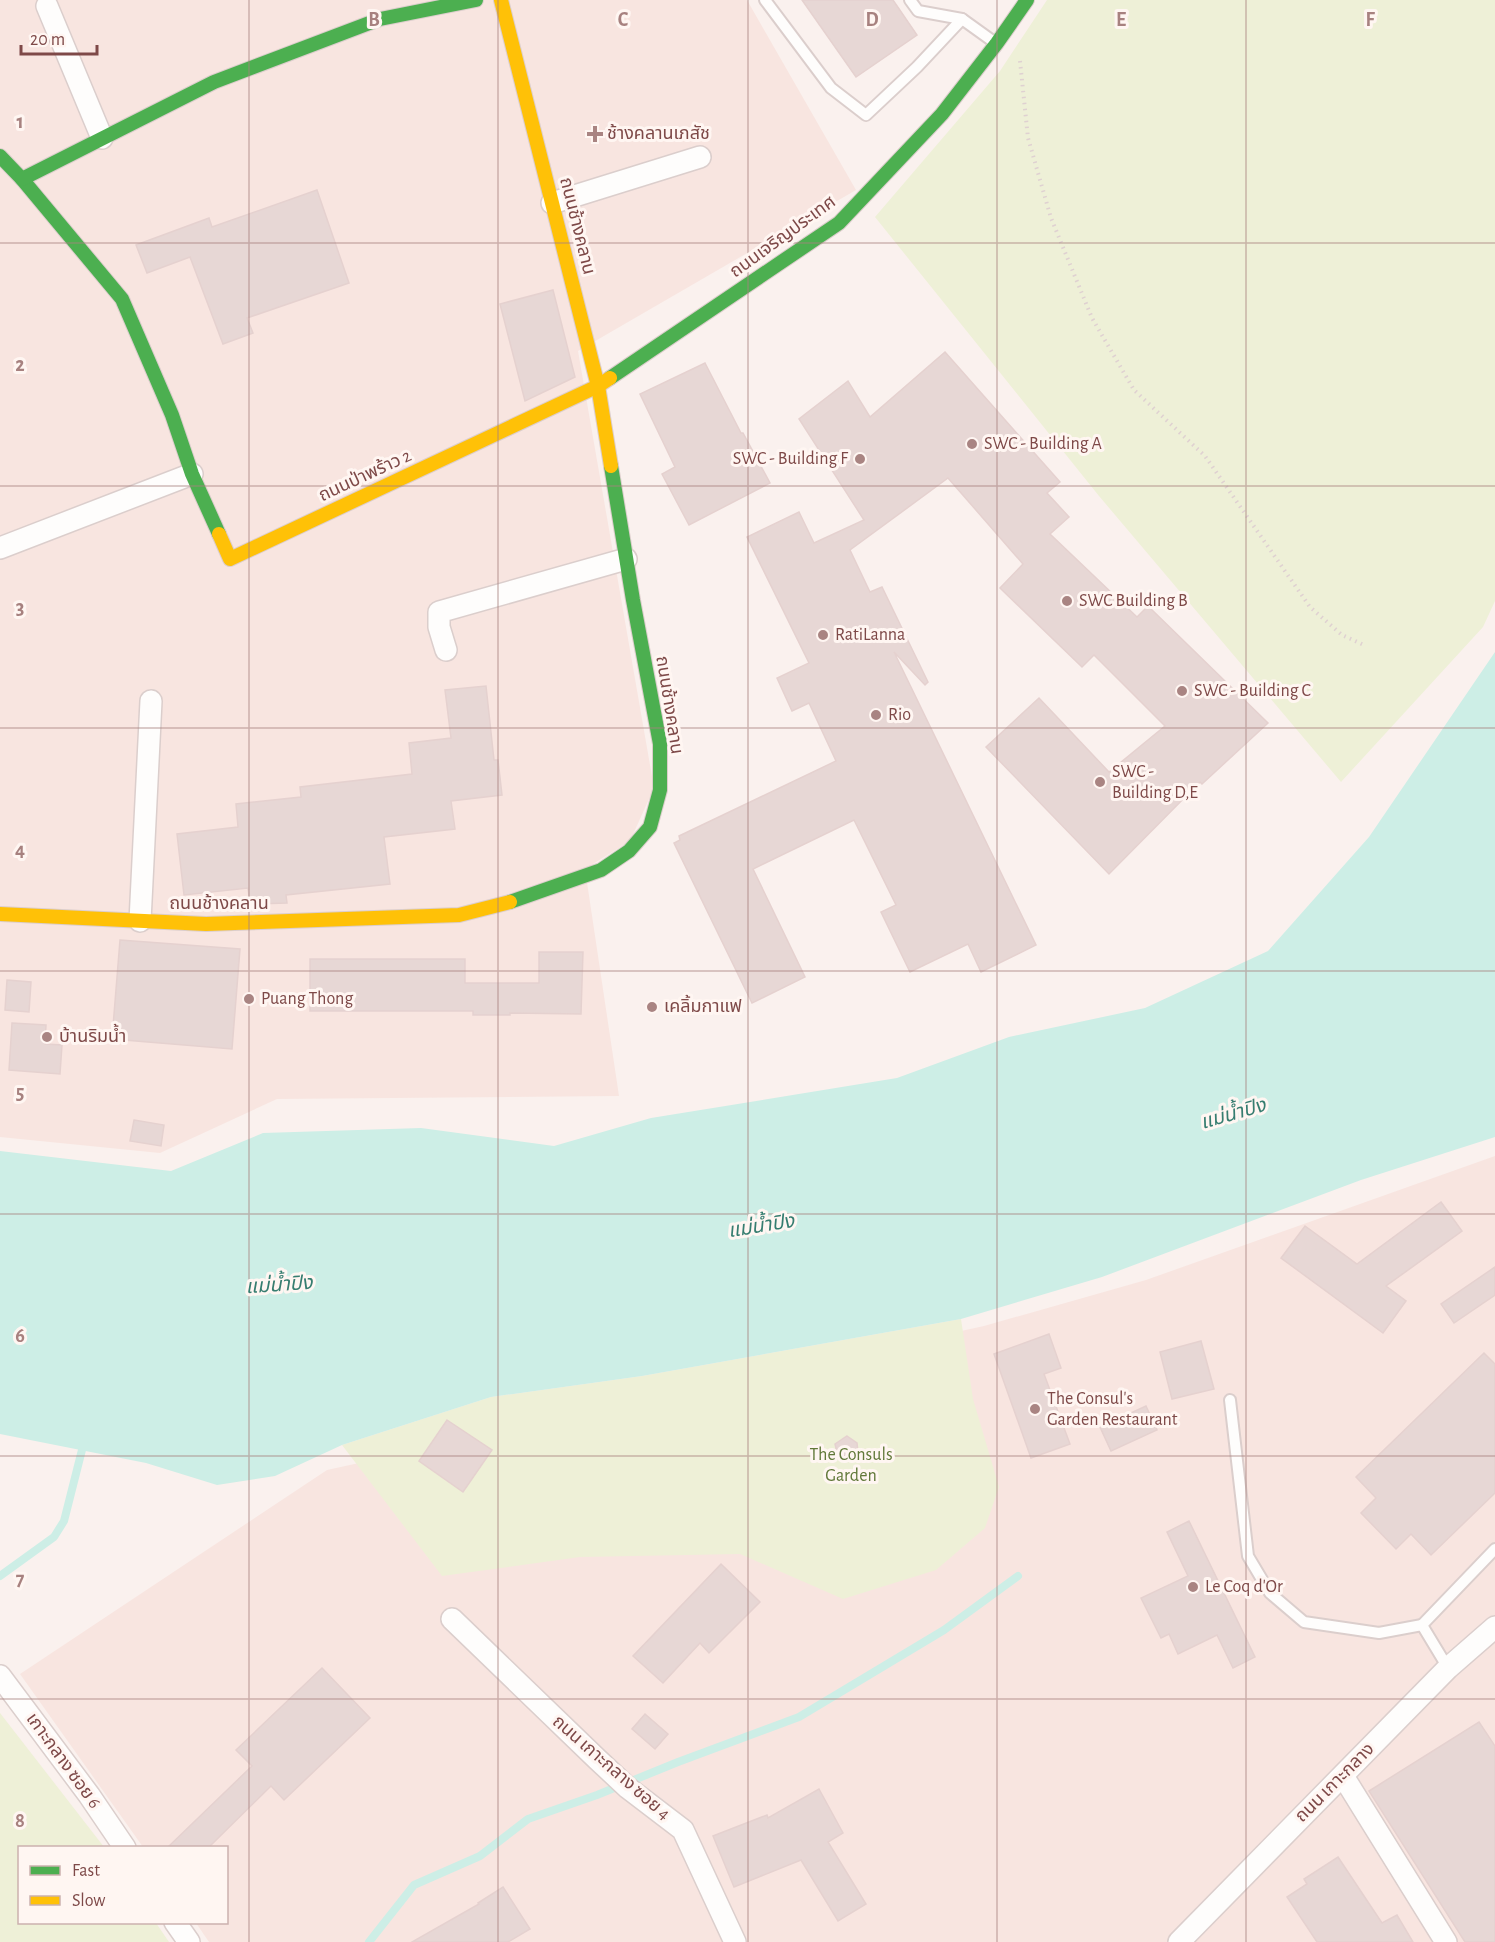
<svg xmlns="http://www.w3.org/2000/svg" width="1495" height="1942" viewBox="0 0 1495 1942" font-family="'Alegreya Sans','Noto Sans Thai',sans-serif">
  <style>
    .residential { fill: #f8e5e0 }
    .green { fill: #eef0d7 }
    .water { fill: #cdeee6 }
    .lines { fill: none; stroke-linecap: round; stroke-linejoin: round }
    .stream { stroke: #cdeee6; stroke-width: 8 }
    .building { fill: #e7d7d5; stroke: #e5d1cf; stroke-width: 1.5 }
    .lane-casing { stroke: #dbcecc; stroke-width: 14 }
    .street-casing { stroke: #dbcecc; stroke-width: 24 }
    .fast-casing { stroke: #dccecc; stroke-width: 16 }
    .slow-casing { stroke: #dccecc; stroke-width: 16 }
    .path { stroke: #dfd1d1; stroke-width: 4; stroke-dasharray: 1.5 4.5; stroke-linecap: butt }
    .lane { stroke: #fefdfc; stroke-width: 10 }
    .street { stroke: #fefdfc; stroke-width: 21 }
    .fast { stroke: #4caf50; stroke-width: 14 }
    .slow { stroke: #ffc107; stroke-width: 14 }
    .grid { fill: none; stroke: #a7817f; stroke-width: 1.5; stroke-opacity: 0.55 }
    .poi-dot { fill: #a98482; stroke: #fff6f2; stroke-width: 2 }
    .labels { text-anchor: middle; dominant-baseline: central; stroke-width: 6; stroke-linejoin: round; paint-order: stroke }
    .poi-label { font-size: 18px; fill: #7e4948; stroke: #fff6f2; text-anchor: start }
    .street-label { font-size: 18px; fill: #7e4948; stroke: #fff6f2 }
    .park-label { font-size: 18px; fill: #617839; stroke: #fff6f2 }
    .water-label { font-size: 20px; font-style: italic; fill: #367d70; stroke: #fff6f2 }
    .grid-label { font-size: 20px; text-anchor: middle; font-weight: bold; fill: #a7817f; stroke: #fff6f2; stroke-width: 6; stroke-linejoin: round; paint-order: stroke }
  </style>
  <rect width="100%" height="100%" fill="#faf1ee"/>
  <g class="residential">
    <path d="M 0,0 L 747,0 L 856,190 L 578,351 L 654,788 L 630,841 L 585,869 L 619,1096 L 277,1099 L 160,1153 L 0,1137 Z"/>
    <path d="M 1495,1156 L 1495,1942 L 209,1942 L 196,1923 L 226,1922 L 226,1848 L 143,1847 L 20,1674 L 327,1470 L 984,1326 L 1146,1280 Z"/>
  </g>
  <g class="green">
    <path d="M 1047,0 L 1495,0 L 1495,601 L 1483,627 L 1341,782 L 1099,496 L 875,217 L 1000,71 Z"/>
    <path d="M 961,1319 L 973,1399 L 999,1487 L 985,1528 L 936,1570 L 843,1599 L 740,1554 L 580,1557 L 442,1576 L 342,1445 L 491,1397 L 642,1376 Z"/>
    <path d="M 0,1713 L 104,1847 L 20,1848 L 20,1922 L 156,1923 L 169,1942 L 0,1942 Z"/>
  </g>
  <path class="water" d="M 1495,652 L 1495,1137 L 1361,1180 L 1102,1277 L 961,1319 L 642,1376 L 491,1397 L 342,1445 L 275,1476 L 217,1485 L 146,1463 L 0,1434 L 0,1151 L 171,1171 L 263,1133 L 421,1128 L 554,1146 L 651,1118 L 897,1078 L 1009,1037 L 1145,1008 L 1268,951 L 1369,837 Z"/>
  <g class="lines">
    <g class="stream">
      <path d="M 0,1576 L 54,1537 L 64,1521 L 84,1442"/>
      <path d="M 369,1942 L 414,1885 L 480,1856 L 528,1819 L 597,1795 L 678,1762 L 799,1717 L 944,1630 L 1018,1576"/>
    </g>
  </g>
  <g class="building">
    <path d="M 802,0 L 893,0 L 917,35 L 856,77 Z"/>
    <path d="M 317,190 L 349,283 L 247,318 L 253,333 L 223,344 L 190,257 L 147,273 L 136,245 L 209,218 L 212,227 Z"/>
    <path d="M 553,290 L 575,377 L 525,401 L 500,304 Z"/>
    <path d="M 945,352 L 1060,482 L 1047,493 L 1069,517 L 1050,534 L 1137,617 L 1148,606 L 1268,723 L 1202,784 L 1200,782 L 1109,874 L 986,747 L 1039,698 L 1109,772 L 1165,726 L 1094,655 L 1082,667 L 1000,588 L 1023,564 L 948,478 L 850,550 L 870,592 L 882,587 L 928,682 L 925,685 L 894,652 L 1036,945 L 981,972 L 968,944 L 910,972 L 881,912 L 896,905 L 854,820 L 753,869 L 805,977 L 752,1003 L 674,843 L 680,840 L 679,836 L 836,761 L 809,703 L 792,711 L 777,678 L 809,663 L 747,537 L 799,512 L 814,543 L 864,520 L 799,419 L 848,381 L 870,417 Z"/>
    <path d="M 705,363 L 741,433 L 743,433 L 770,483 L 689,525 L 662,474 L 675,467 L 640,394 Z"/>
    <path d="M 486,686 L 494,760 L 498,760 L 502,795 L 451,801 L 455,829 L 384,837 L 390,884 L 286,895 L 287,903 L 250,904 L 248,888 L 184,895 L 177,834 L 238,827 L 236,804 L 301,797 L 300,787 L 412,774 L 409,743 L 451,738 L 445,690 Z"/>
    <path d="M 120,940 L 240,949 L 232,1049 L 112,1039 Z"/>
    <path d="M 539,952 L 583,952 L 581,1014 L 510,1013 L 510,1015 L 473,1015 L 473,1011 L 310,1011 L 310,959 L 465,959 L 465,983 L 539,983 Z"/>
    <path d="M 7,980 L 31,982 L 29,1012 L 5,1010 Z"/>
    <path d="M 12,1023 L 46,1025 L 45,1044 L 62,1045 L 60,1074 L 9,1070 Z"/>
    <path d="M 134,1120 L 164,1125 L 161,1146 L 130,1141 Z"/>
    <path d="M 1441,1202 L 1462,1231 L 1386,1286 L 1406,1301 L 1383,1333 L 1281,1258 L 1305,1226 L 1357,1264 Z"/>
    <path d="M 1495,1267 L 1495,1295 L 1454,1323 L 1441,1304 Z"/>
    <path d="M 1049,1334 L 1061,1368 L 1044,1374 L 1070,1444 L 1031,1458 L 994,1354 Z"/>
    <path d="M 1201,1341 L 1214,1389 L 1172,1399 L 1160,1352 Z"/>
    <path d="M 1484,1353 L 1495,1364 L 1495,1493 L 1431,1555 L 1411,1534 L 1396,1549 L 1361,1513 L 1376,1498 L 1356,1477 Z"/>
    <path d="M 1146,1406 L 1157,1430 L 1111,1451 L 1100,1427 Z"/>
    <path d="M 447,1420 L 492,1450 L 463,1492 L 419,1461 Z"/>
    <path d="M 847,1436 L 857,1443 L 858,1452 L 850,1461 L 838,1457 L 835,1444 Z"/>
    <path d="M 1189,1521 L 1255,1657 L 1233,1668 L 1217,1635 L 1178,1654 L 1169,1634 L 1161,1638 L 1141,1598 L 1188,1576 L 1167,1532 Z"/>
    <path d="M 721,1564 L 760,1602 L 709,1653 L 700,1643 L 663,1683 L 633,1656 Z"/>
    <path d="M 322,1668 L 370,1718 L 284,1800 L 271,1786 L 208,1848 L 167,1848 L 252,1766 L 236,1750 Z"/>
    <path d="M 645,1714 L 668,1734 L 655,1749 L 632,1729 Z"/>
    <path d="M 1479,1722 L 1495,1746 L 1495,1942 L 1465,1942 L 1369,1791 Z"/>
    <path d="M 819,1789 L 843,1833 L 828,1842 L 866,1904 L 838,1921 L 801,1860 L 734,1887 L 713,1836 L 767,1815 L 768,1818 Z"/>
    <path d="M 1338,1857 L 1382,1923 L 1397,1915 L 1413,1942 L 1317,1942 L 1287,1897 L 1307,1884 L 1304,1879 Z"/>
    <path d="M 503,1887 L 530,1929 L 508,1942 L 412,1942 L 479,1904 L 478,1903 Z"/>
  </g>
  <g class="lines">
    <g class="lane-casing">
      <g id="lane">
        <path d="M 765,0 L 831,88 L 866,115 L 917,67 L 962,19"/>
        <path d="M 910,0 L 918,11 L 962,19 L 994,42"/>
        <path d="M 1230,1400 L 1248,1556 L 1270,1593 L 1304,1622 L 1379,1633 L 1422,1625"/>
        <path d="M 1448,1668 L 1422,1625 L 1495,1549"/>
      </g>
    </g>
    <g class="street-casing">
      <g id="street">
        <path d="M 47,6 L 102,138"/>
        <path d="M 552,203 L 700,157"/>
        <path d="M 0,548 L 192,474"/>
        <path d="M 446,650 L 439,627 L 439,612 L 626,559"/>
        <path d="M 140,921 L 151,701"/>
        <path d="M 452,1619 L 597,1759 L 628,1788 L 683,1830 L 735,1942"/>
        <path d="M 0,1676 L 89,1795 L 125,1848"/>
        <path d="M 1343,1776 L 1446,1942"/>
        <path d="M 175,1922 L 189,1942"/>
        <path d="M 1179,1942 L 1448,1668 L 1495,1627"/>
      </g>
    </g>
    <g class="fast-casing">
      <g id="fast">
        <path d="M 0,156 L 22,179 L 122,299 L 172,415 L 192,474 L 219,534"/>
        <path d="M 22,179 L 214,82 L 380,19 L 476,0"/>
        <path d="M 610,378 L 839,223 L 942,114 L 997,43 L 1027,0"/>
        <path d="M 510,902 L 601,870 L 629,851 L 650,827 L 660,790 L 660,744 L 633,600 L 611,466"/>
      </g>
    </g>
    <g class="slow-casing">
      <g id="slow">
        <path d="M 501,0 L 598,386 L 611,466"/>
        <path d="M 219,534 L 230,559 L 598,386 L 610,378"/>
        <path d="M 0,914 L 206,924 L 459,915 L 510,902"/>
      </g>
    </g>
    <path class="path" d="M 1020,61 L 1028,138 L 1051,218 L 1092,318 L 1134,390 L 1205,456 L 1310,607 L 1342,635 L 1366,646"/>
    <use href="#lane" class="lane"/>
    <use href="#street" class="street"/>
    <use href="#fast" class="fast"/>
    <use href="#slow" class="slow"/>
  </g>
  <path class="grid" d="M 249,0 L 249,1942M 498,0 L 498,1942M 748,0 L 748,1942M 997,0 L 997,1942M 1246,0 L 1246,1942M 0,243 L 1495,243M 0,486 L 1495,486M 0,728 L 1495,728M 0,971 L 1495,971M 0,1214 L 1495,1214M 0,1456 L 1495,1456M 0,1699 L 1495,1699"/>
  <g class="poi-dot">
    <path d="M592 125h6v6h6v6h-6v6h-6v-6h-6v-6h6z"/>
    <circle cx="972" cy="444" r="6"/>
    <circle cx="860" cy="459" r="6"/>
    <circle cx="1067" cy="601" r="6"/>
    <circle cx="823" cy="635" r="6"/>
    <circle cx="1182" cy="691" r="6"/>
    <circle cx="876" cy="715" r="6"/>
    <circle cx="1100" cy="782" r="6"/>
    <circle cx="249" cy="999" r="6"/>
    <circle cx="652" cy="1007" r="6"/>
    <circle cx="47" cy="1037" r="6"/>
    <circle cx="1035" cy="1409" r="6"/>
    <circle cx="1193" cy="1587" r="6"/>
  </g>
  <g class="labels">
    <g class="poi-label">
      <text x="607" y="134">ช้างคลานเภสัช</text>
      <text x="984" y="444">SWC - Building A</text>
      <text x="848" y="459" text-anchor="end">SWC - Building F</text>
      <text x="1079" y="601">SWC Building B</text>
      <text x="835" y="635">RatiLanna</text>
      <text x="1194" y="691">SWC - Building C</text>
      <text x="888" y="715">Rio</text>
      <text x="1112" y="772">SWC -<tspan x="1112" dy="21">Building D,E</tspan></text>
      <text x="261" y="999">Puang Thong</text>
      <text x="664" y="1007">เคลิ้มกาแฟ</text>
      <text x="59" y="1037">บ้านริมน้ำ</text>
      <text x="1047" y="1399">The Consul's<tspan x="1047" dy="21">Garden Restaurant</tspan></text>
      <text x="1205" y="1587">Le Coq d'Or</text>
    </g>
    <g class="street-label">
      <text transform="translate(577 226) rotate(76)">ถนนช้างคลาน</text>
      <text transform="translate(783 237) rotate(-36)">ถนนเจริญประเทศ</text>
      <text transform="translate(365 476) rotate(-25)">ถนนป่าพร้าว 2</text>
      <text transform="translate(669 705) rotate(81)">ถนนช้างคลาน</text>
      <text x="219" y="904">ถนนช้างคลาน</text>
      <text transform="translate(63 1761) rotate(54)">เกาะกลาง ซอย 6</text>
      <text transform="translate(611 1768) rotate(41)">ถนน เกาะกลาง ซอย 4</text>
      <text transform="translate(1335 1783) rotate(-45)">ถนน เกาะกลาง</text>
    </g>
    <g class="park-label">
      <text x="851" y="1455">The Consuls<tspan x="851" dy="21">Garden</tspan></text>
    </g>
    <g class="water-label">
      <text transform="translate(1233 1114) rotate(-16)">แม่น้ำปิง</text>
      <text transform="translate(761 1226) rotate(-9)">แม่น้ำปิง</text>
      <text transform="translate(279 1285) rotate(-4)">แม่น้ำปิง</text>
    </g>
  </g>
  <g class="grid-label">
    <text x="374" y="26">B</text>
    <text x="623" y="26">C</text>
    <text x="872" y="26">D</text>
    <text x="1121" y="26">E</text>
    <text x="1370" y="26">F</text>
    <text x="20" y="128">1</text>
    <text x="20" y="371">2</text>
    <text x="20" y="614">3</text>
    <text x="20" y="856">4</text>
    <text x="20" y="1099">5</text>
    <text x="20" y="1342">6</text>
    <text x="20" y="1585">7</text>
    <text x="20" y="1827">8</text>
  </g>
  <rect x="18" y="1846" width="210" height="78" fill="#fff6f2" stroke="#cbb1ae" stroke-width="1.5"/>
  <rect x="30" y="1866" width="30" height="9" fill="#4caf50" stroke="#cbb1ae" stroke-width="1.5"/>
  <text x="72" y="1876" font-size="18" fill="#7e4948">Fast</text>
  <rect x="30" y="1896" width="30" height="9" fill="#ffc107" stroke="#cbb1ae" stroke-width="1.5"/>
  <text x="72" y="1906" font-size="18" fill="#7e4948">Slow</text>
  <path d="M21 45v9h76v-9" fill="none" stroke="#7e4948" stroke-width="3"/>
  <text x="30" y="45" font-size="18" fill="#7e4948" stroke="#fff6f2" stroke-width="4.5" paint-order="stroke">20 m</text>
</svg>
